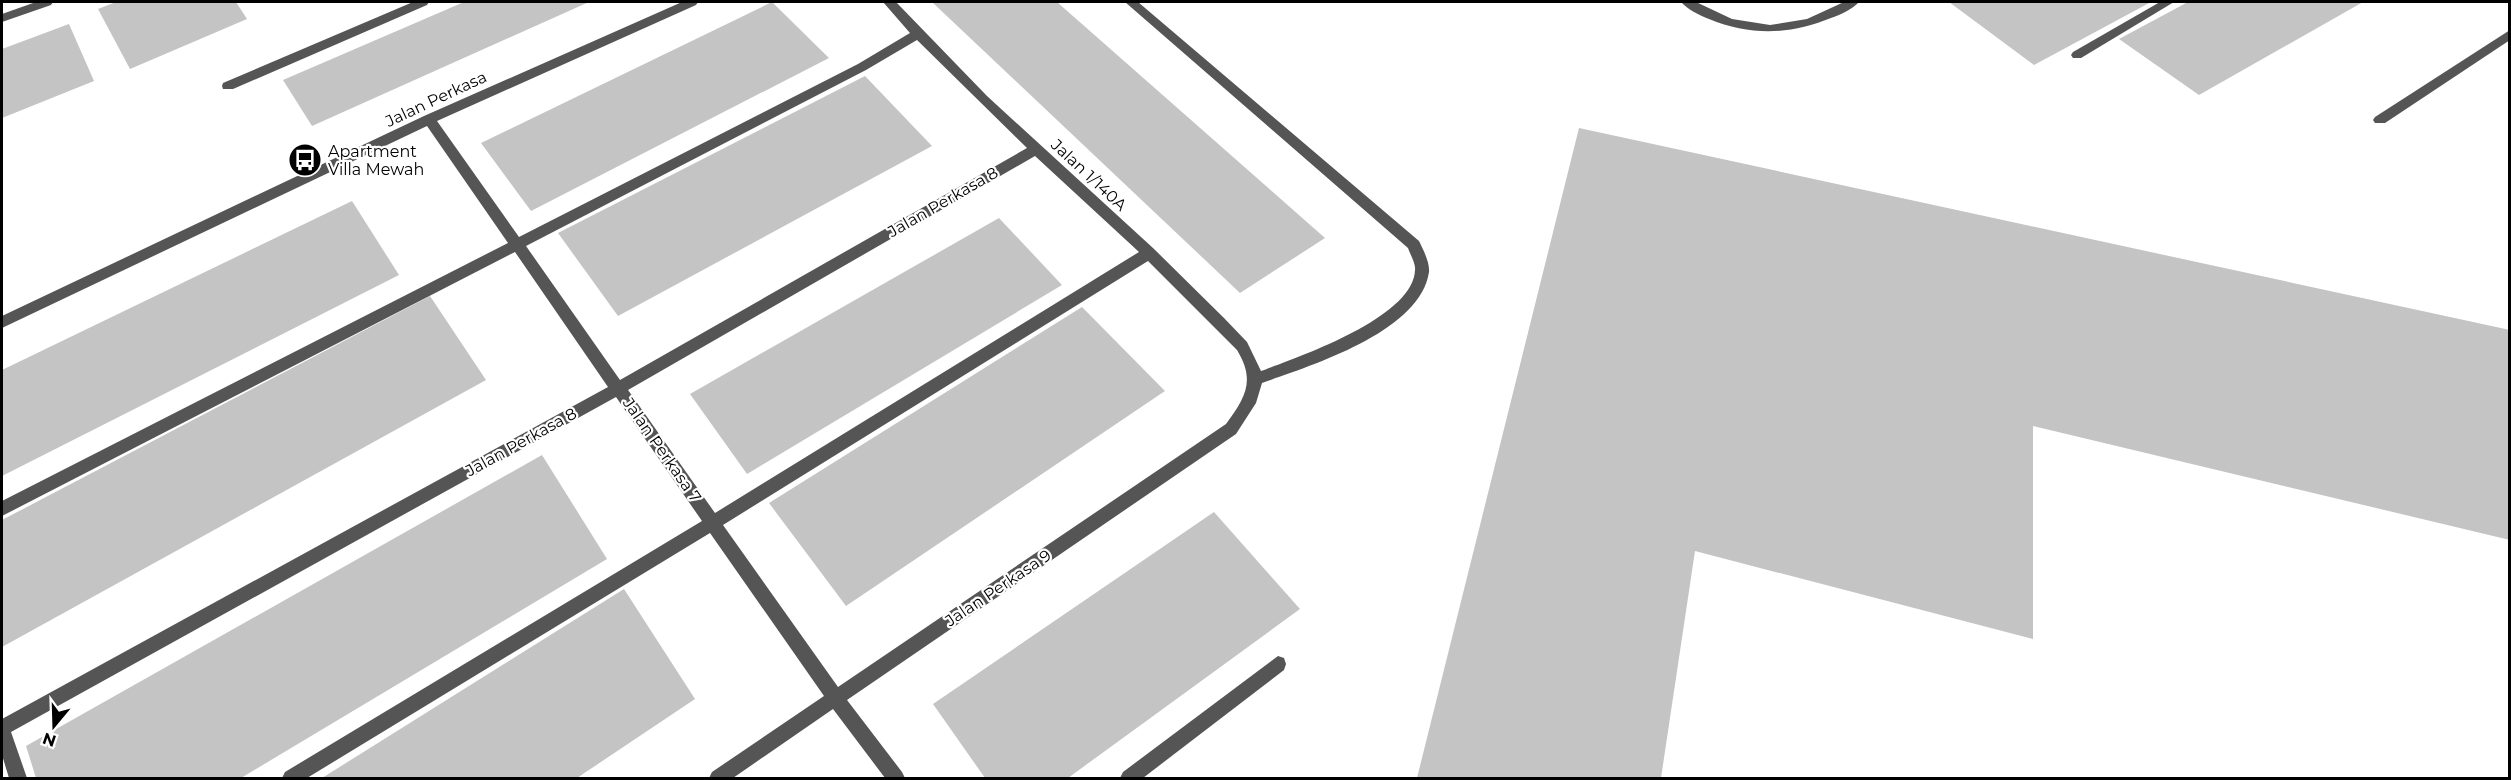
<svg xmlns="http://www.w3.org/2000/svg" width="2511" height="780" viewBox="0 0 2511 780" font-family="Montserrat,sans-serif">
  <style>
    .building { fill: #c4c4c4 }
    .lines { fill: none; stroke-linecap: round; stroke-linejoin: round }
    .minor { fill: #555; fill-rule: evenodd }
    .labels { text-anchor: middle; dominant-baseline: central; stroke-width: 4.5; stroke-linejoin: round; paint-order: stroke }
    .street-label { font-size: 16px; fill: #000; stroke: #fff }
    .poi-label { font-size: 16px; fill: #000; stroke: #fff; text-anchor: start }
  </style>
  <rect width="100%" height="100%" fill="#fff"/>
  <g class="building">
    <path d="M 116,2 L 236,2 L 247,19 L 130,69 L 98,9 Z"/>
    <path d="M 464,2 L 589,2 L 312,126 L 283,80 Z"/>
    <path d="M 772,2 L 829,58 L 531,211 L 481,143 Z"/>
    <path d="M 932,2 L 1057,2 L 1325,238 L 1240,293 Z"/>
    <path d="M 1949,2 L 2151,2 L 2034,65 Z"/>
    <path d="M 2188,2 L 2363,2 L 2199,95 L 2119,39 Z"/>
    <path d="M 69,24 L 94,81 L 2,118 L 2,49 Z"/>
    <path d="M 865,76 L 932,146 L 618,316 L 558,233 Z"/>
    <path d="M 1579,128 L 2510,330 L 2510,540 L 2033,426 L 2033,639 L 1695,551 L 1661,778 L 1417,778 Z"/>
    <path d="M 352,201 L 399,275 L 2,476 L 2,370 Z"/>
    <path d="M 999,218 L 1062,285 L 747,474 L 690,394 Z"/>
    <path d="M 430,296 L 486,380 L 2,647 L 2,520 Z"/>
    <path d="M 1082,307 L 1165,391 L 846,606 L 769,503 Z"/>
    <path d="M 542,455 L 607,559 L 241,778 L 36,778 L 26,746 Z"/>
    <path d="M 1214,512 L 1300,609 L 1068,778 L 985,778 L 933,704 Z"/>
    <path d="M 624,589 L 695,699 L 577,778 L 322,778 Z"/>
  </g>
  <g class="lines">
    <g class="minor">
      <path d="M 36,2 L 53,2 L 51,5 L 2,22 L 2,14 Z"/>
      <path d="M 413,2 L 429,2 L 427,5 L 233,89 L 223,89 L 222,86 L 223,83 Z"/>
      <path d="M 682,2 L 698,2 L 696,5 L 437,121 L 519,237 L 858,64 L 910,33 L 883,2 L 896,2 L 987,96 L 1153,248 L 1224,318 L 1247,342 L 1261,371 C 1299,357 1414,317 1415,270 C 1416,264 1410,254 1408,248 L 1125,2 L 1138,2 L 1419,241 C 1423,249 1430,263 1429,272 C 1420,332 1312,365 1262,383 L 1256,403 L 1236,434 L 847,700 L 902,772 L 905,778 L 885,778 L 833,709 L 733,778 L 709,778 L 712,772 L 824,696 L 710,533 L 307,778 L 282,778 L 285,772 L 702,521 L 616,397 L 11,732 L 27,778 L 9,778 L 2,755 L 2,719 L 608,387 L 515,252 L 2,516 L 2,501 L 508,243 L 427,126 L 2,328 L 2,316 L 424,116 ZM 917,40 L 1027,148 L 620,380 L 526,246 L 866,70 ZM 1035,156 L 1139,252 L 715,513 L 628,390 ZM 1148,261 L 1237,350 C 1256,381 1245,398 1226,424 L 838,687 L 723,525 Z"/>
      <path d="M 1681,2 L 1696,2 L 1732,19 L 1770,25 L 1807,19 L 1844,2 L 1859,2 C 1853,9 1840,15 1831,18 C 1789,35 1751,36 1709,19 C 1699,15 1687,9 1681,2 Z"/>
      <path d="M 2160,2 L 2174,2 L 2081,58 L 2073,58 L 2071,55 L 2073,52 Z"/>
      <path d="M 2510,30 L 2510,40 L 2385,123 L 2375,123 L 2373,120 L 2375,117 Z"/>
      <path d="M 1278,656 L 1284,658 L 1286,664 L 1284,670 L 1143,778 L 1120,778 L 1123,772 Z"/>
    </g>
  </g>
  <defs>
    <g id="bus-disc" transform="scale(1.725)"><circle r="9.5" fill="#000" stroke="#fff"/><path d="M-5-6H5V4H4V6H2V4H-2V6H-4V4H-5ZM-3.5-4V0h7V-4ZM-3.5 1.2v1.5H-2V1.2ZM2 1.2v1.5H3.5V1.2Z" fill="#fff"/></g>
  </defs>
  <g fill-rule="evenodd">
    <use href="#bus-disc" x="305" y="160"/>
  </g>
  <g class="labels">
    <g class="street-label">
      <text transform="translate(436 99) rotate(-25)">Jalan Perkasa</text>
      <text transform="translate(1089 175) rotate(43)">Jalan 1/140A</text>
      <text transform="translate(943 202) rotate(-30)">Jalan Perkasa 8</text>
      <text transform="translate(521 442) rotate(-29)">Jalan Perkasa 8</text>
      <text transform="translate(662 450) rotate(55)">Jalan Perkasa 7</text>
      <text transform="translate(998 588) rotate(-34)">Jalan Perkasa 9</text>
    </g>
    <g class="poi-label">
      <text x="328" y="151">Apartment<tspan x="328" dy="18">Villa Mewah</tspan></text>
    </g>
  </g>
  <rect width="2511" height="780" fill="none" stroke="#000000" stroke-width="6"/>
  <g transform="translate(54 726) rotate(199)" stroke="#ffffff" stroke-width="4.5" paint-order="stroke">
  <path d="M0-4.5L10 22L0 15L-10 22Z" fill="#000000"/>
  <text y="-9" font-size="16" font-weight="bold" text-anchor="middle" fill="#000000">N</text>
  </g>
</svg>
